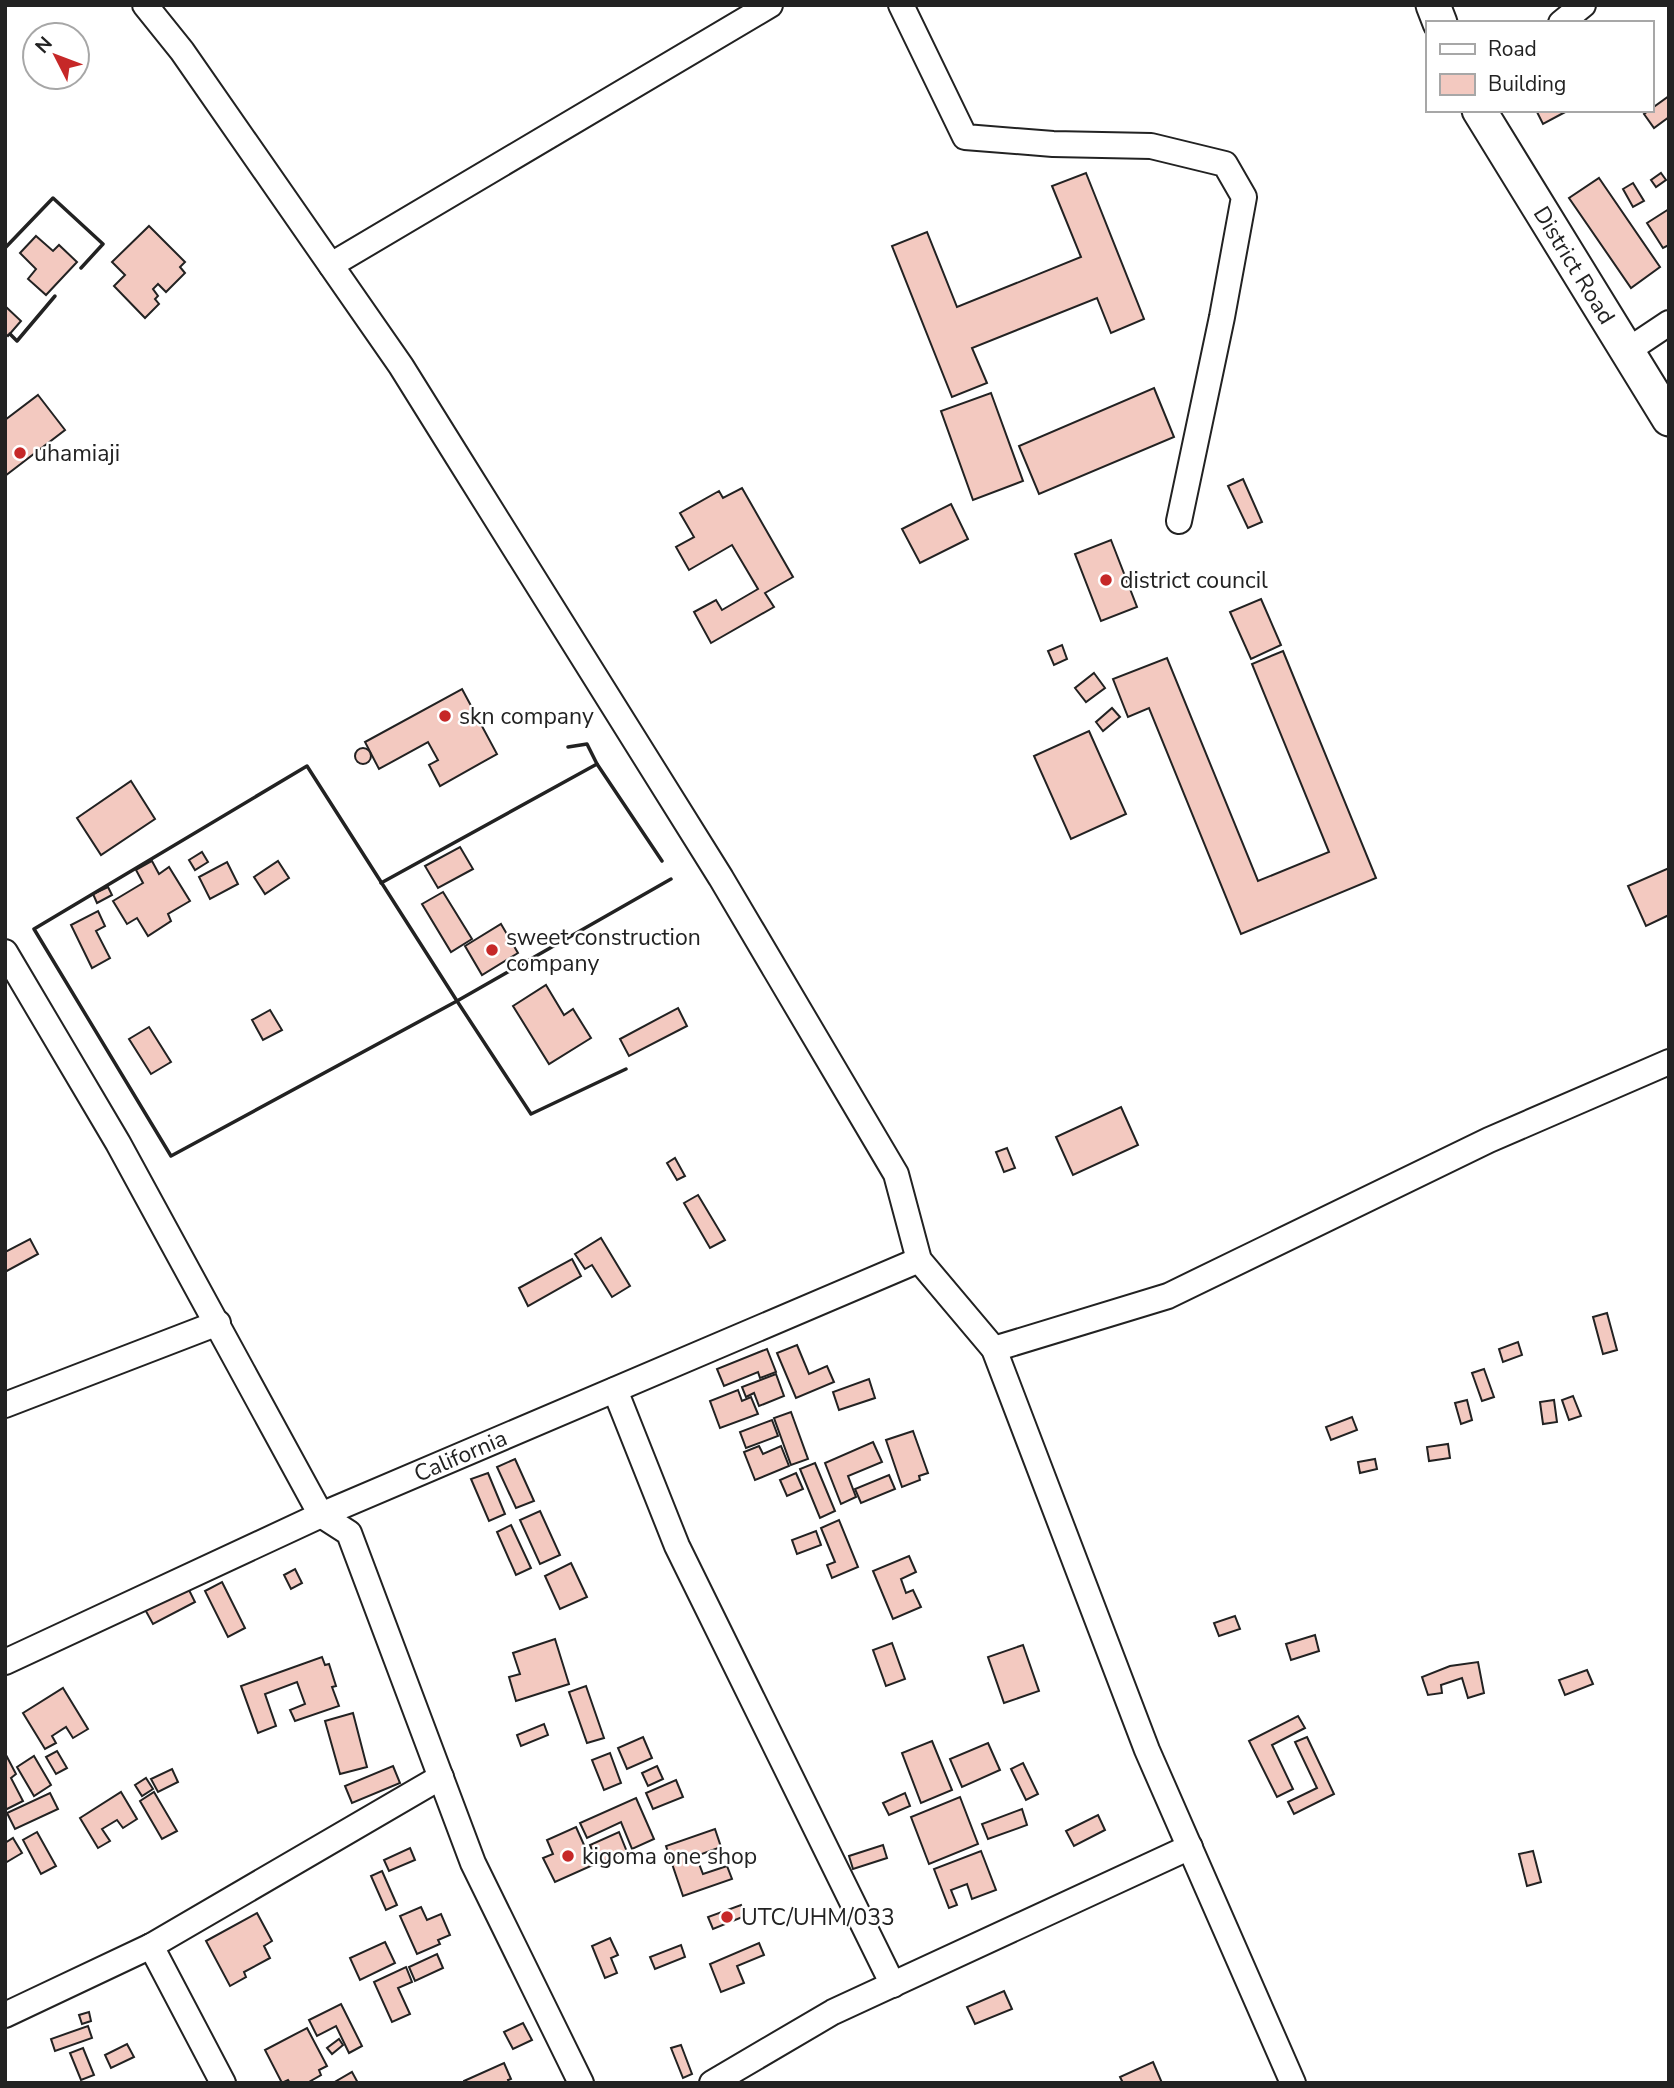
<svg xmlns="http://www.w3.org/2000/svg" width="1674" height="2088" viewBox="0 0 1674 2088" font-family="'Nunito Sans',sans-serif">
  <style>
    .building { fill: #f3c9c0; stroke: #222; stroke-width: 2 }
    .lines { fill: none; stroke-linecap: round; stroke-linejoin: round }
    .street-casing { stroke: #222; stroke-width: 28 }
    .secondary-casing { stroke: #222; stroke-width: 37 }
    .street { stroke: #fff; stroke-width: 24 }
    .secondary { stroke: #fff; stroke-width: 33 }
    .wall { stroke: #222; stroke-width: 3.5 }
    .poi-dot { fill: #c62828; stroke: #fff; stroke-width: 2.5 }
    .labels { text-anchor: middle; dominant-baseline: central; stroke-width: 5; stroke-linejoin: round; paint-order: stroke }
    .street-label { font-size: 23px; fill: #222; stroke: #fff }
    .poi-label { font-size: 23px; fill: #222; stroke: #fff; text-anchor: start }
  </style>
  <rect width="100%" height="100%" fill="#fff"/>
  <g class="building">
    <path d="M 1669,96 L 1669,117 L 1654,128 L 1644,114 Z"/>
    <path d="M 1536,110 L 1569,110 L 1543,124 Z"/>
    <path d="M 1086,173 L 1144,319 L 1111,333 L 1097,298 L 972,348 L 987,383 L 952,397 L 892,246 L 927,232 L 957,307 L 1081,257 L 1052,186 Z"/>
    <path d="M 1661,173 L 1666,180 L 1656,187 L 1651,180 Z"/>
    <path d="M 1599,178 L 1660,267 L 1631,288 L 1569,198 Z"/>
    <path d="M 1633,183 L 1644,201 L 1633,207 L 1623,189 Z"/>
    <path d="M 1669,209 L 1669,245 L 1663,248 L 1647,223 Z"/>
    <path d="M 149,226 L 185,262 L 180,267 L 185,273 L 166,292 L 158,284 L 153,289 L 158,296 L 155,299 L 159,304 L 145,318 L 114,286 L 125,275 L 112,262 Z"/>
    <path d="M 36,236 L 53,251 L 59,245 L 77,262 L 46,295 L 28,279 L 36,269 L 20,253 Z"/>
    <path d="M 5,306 L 21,321 L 8,336 L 5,333 Z"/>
    <path d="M 1154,388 L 1174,437 L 1039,494 L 1019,446 Z"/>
    <path d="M 991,393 L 1023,481 L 973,500 L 941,411 Z"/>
    <path d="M 38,395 L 65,430 L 5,476 L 5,420 Z"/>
    <path d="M 1243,479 L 1262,522 L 1248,528 L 1228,486 Z"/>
    <path d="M 742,488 L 793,577 L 765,593 L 774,607 L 711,643 L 694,612 L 716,600 L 722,610 L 758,589 L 732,545 L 689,570 L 676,547 L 694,537 L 680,513 L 719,491 L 723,498 Z"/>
    <path d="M 951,504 L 968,539 L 920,563 L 902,529 Z"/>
    <path d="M 1111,540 L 1137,607 L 1101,621 L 1075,554 Z"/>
    <path d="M 1261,599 L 1281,645 L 1251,659 L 1230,612 Z"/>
    <path d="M 1062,645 L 1067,659 L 1054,665 L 1048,651 Z"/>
    <path d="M 1283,651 L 1376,878 L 1241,934 L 1149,708 L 1128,717 L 1113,679 L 1167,658 L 1258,881 L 1329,852 L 1252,664 Z"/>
    <path d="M 1094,673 L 1105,688 L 1086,702 L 1075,688 Z"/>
    <path d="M 462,689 L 497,754 L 440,786 L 429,765 L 438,760 L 428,742 L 379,769 L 365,742 Z"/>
    <path d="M 1112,708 L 1120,717 L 1103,731 L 1096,722 Z"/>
    <path d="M 1089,731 L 1126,814 L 1071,839 L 1034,756 Z"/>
    <circle cx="363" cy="756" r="8"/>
    <path d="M 131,781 L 155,819 L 101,855 L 77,818 Z"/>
    <path d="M 460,847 L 473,869 L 438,888 L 425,866 Z"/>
    <path d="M 202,852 L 208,862 L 195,870 L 189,860 Z"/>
    <path d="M 152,861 L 159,874 L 169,867 L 190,901 L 168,914 L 171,921 L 148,936 L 137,918 L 127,924 L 113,901 L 143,883 L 136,870 Z"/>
    <path d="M 278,861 L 289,878 L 265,894 L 254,877 Z"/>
    <path d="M 227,862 L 238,884 L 210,899 L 199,877 Z"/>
    <path d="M 1669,868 L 1669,915 L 1646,926 L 1628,886 Z"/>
    <path d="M 108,887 L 112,895 L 97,903 L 93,894 Z"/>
    <path d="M 443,892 L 472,939 L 451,952 L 422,904 Z"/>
    <path d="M 98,911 L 105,926 L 96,931 L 110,958 L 92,968 L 71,925 Z"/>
    <path d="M 501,924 L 518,953 L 482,975 L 465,946 Z"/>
    <path d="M 546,985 L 564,1015 L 573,1009 L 591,1038 L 549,1064 L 513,1006 Z"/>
    <path d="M 678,1008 L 687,1026 L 629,1056 L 620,1039 Z"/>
    <path d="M 270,1010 L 282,1030 L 263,1040 L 252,1020 Z"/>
    <path d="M 149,1027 L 171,1062 L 151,1074 L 129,1039 Z"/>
    <path d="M 1121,1107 L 1138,1145 L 1073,1175 L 1056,1137 Z"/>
    <path d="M 1007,1148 L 1015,1168 L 1004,1172 L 996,1152 Z"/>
    <path d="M 675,1158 L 685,1176 L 677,1180 L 667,1163 Z"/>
    <path d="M 698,1195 L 725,1240 L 710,1248 L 684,1203 Z"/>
    <path d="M 601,1238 L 630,1286 L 612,1297 L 592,1265 L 585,1269 L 575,1254 Z"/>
    <path d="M 30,1239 L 38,1254 L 5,1272 L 5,1252 Z"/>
    <path d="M 572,1259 L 581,1276 L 528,1306 L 519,1288 Z"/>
    <path d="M 1607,1313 L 1617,1350 L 1603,1354 L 1593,1317 Z"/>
    <path d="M 1518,1342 L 1522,1355 L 1503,1362 L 1499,1349 Z"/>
    <path d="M 797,1345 L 809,1374 L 827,1366 L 834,1382 L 796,1398 L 777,1353 Z"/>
    <path d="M 767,1349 L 776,1372 L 760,1378 L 758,1372 L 724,1386 L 717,1369 Z"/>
    <path d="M 1484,1369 L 1494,1397 L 1482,1401 L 1472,1373 Z"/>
    <path d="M 776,1374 L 784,1396 L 759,1406 L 754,1393 L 746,1397 L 742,1387 Z"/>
    <path d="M 869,1379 L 875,1398 L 839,1410 L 833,1392 Z"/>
    <path d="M 738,1390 L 742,1401 L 751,1397 L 758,1414 L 720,1428 L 710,1401 Z"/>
    <path d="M 1573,1396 L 1581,1416 L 1569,1420 L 1562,1400 Z"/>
    <path d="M 1467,1400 L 1472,1420 L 1461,1424 L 1455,1403 Z"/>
    <path d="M 1554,1400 L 1557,1422 L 1543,1424 L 1540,1402 Z"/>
    <path d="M 791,1412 L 808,1459 L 791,1465 L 774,1418 Z"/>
    <path d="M 1352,1417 L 1357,1430 L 1331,1440 L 1326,1427 Z"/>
    <path d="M 772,1420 L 778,1436 L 746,1448 L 740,1432 Z"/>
    <path d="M 913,1431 L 928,1473 L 919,1476 L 920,1480 L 902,1487 L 886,1440 Z"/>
    <path d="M 873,1442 L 882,1462 L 848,1476 L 856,1497 L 841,1504 L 825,1463 Z"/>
    <path d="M 1448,1444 L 1450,1458 L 1429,1461 L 1427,1447 Z"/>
    <path d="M 759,1446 L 763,1454 L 781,1446 L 789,1466 L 755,1480 L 744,1452 Z"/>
    <path d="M 515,1459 L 534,1501 L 516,1508 L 497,1467 Z"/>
    <path d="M 1375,1459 L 1377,1469 L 1360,1473 L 1358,1462 Z"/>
    <path d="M 815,1463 L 835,1511 L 820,1518 L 800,1469 Z"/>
    <path d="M 488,1473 L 505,1514 L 489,1521 L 471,1479 Z"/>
    <path d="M 796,1473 L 803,1489 L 787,1496 L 780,1480 Z"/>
    <path d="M 889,1475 L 895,1489 L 861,1503 L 855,1489 Z"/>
    <path d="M 540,1511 L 560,1555 L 540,1564 L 520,1520 Z"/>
    <path d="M 839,1520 L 858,1567 L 832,1578 L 827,1565 L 835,1562 L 821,1528 Z"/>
    <path d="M 511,1525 L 531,1568 L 516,1575 L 497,1532 Z"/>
    <path d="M 816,1531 L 821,1545 L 797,1554 L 792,1540 Z"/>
    <path d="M 909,1556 L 916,1572 L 901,1579 L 906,1593 L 913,1590 L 921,1607 L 893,1619 L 873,1571 Z"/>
    <path d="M 571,1563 L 587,1597 L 560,1609 L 545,1576 Z"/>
    <path d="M 295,1569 L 302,1583 L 291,1589 L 284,1575 Z"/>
    <path d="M 185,1582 L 195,1602 L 153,1624 L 142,1604 Z"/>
    <path d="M 222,1582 L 245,1628 L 228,1637 L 205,1591 Z"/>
    <path d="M 1235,1616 L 1240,1629 L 1219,1636 L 1214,1623 Z"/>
    <path d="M 1315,1635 L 1319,1651 L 1291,1660 L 1286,1644 Z"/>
    <path d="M 555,1639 L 569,1684 L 516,1701 L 509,1677 L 520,1674 L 513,1653 Z"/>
    <path d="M 892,1643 L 905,1679 L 886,1686 L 873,1650 Z"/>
    <path d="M 1023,1645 L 1039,1691 L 1004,1703 L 988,1657 Z"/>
    <path d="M 322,1657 L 325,1665 L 329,1664 L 336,1686 L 332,1687 L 339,1706 L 295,1721 L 290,1710 L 305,1704 L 297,1682 L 265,1694 L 276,1726 L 258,1733 L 241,1686 Z"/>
    <path d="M 1478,1662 L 1484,1693 L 1468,1698 L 1462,1678 L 1441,1685 L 1442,1693 L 1428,1695 L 1422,1677 L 1450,1666 Z"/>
    <path d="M 1587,1670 L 1593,1684 L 1565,1695 L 1559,1680 Z"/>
    <path d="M 586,1686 L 604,1738 L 587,1743 L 569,1692 Z"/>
    <path d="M 63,1688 L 88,1729 L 73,1738 L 66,1727 L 52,1736 L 56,1743 L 45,1749 L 23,1713 Z"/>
    <path d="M 353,1713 L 367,1767 L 340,1774 L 325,1721 Z"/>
    <path d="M 1298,1716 L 1305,1728 L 1272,1745 L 1293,1789 L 1277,1797 L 1249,1741 Z"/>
    <path d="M 544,1724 L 548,1735 L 521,1746 L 517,1735 Z"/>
    <path d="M 643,1737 L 652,1758 L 627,1769 L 618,1748 Z"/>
    <path d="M 1307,1737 L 1334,1794 L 1294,1814 L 1288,1802 L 1317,1788 L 1295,1742 Z"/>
    <path d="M 932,1741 L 952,1790 L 921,1803 L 902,1753 Z"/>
    <path d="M 988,1743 L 1000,1770 L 962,1787 L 950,1759 Z"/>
    <path d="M 57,1751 L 67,1768 L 56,1774 L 46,1757 Z"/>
    <path d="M 610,1753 L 621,1783 L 604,1790 L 592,1760 Z"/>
    <path d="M 6,1755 L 16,1774 L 11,1778 L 23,1801 L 5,1810 Z"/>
    <path d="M 34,1756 L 51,1785 L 34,1796 L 17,1767 Z"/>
    <path d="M 1023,1763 L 1038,1794 L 1026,1800 L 1011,1769 Z"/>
    <path d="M 393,1766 L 400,1783 L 352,1803 L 345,1786 Z"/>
    <path d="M 657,1766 L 663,1779 L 648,1786 L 642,1773 Z"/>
    <path d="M 172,1769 L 178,1782 L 158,1792 L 151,1779 Z"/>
    <path d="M 146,1778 L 153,1789 L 142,1796 L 135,1785 Z"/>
    <path d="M 676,1780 L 683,1797 L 653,1809 L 646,1793 Z"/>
    <path d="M 121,1792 L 137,1819 L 123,1828 L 117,1820 L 102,1829 L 110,1841 L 98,1848 L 80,1818 Z"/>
    <path d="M 154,1792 L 177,1831 L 162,1839 L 140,1801 Z"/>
    <path d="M 50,1793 L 58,1809 L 15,1829 L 7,1813 Z"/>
    <path d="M 905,1793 L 910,1806 L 889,1815 L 883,1803 Z"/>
    <path d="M 960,1797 L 978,1844 L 929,1864 L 911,1817 Z"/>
    <path d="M 636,1798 L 654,1839 L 632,1849 L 621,1822 L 587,1838 L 580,1823 Z"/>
    <path d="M 1022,1809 L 1027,1825 L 988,1839 L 982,1824 Z"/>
    <path d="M 1098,1815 L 1105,1830 L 1074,1846 L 1066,1831 Z"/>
    <path d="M 576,1827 L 593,1865 L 555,1882 L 543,1858 L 553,1854 L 547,1840 Z"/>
    <path d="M 715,1829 L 721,1847 L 696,1856 L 703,1874 L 727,1866 L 732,1879 L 683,1896 L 666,1846 Z"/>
    <path d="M 37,1832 L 56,1866 L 41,1874 L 23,1840 Z"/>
    <path d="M 619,1832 L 627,1852 L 598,1864 L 590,1845 Z"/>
    <path d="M 13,1838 L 22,1853 L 5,1863 L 5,1843 Z"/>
    <path d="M 883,1845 L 887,1858 L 853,1869 L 849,1856 Z"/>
    <path d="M 410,1848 L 415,1860 L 389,1871 L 384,1860 Z"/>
    <path d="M 981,1851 L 996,1890 L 972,1899 L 967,1884 L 951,1890 L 957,1905 L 949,1908 L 934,1869 Z"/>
    <path d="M 1533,1851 L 1541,1882 L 1527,1886 L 1519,1854 Z"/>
    <path d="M 382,1871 L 397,1905 L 386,1910 L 371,1876 Z"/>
    <path d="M 741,1905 L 745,1916 L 713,1929 L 708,1917 Z"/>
    <path d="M 421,1907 L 427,1920 L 441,1914 L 450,1935 L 438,1940 L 440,1944 L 417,1954 L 400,1916 Z"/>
    <path d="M 257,1913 L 272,1941 L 264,1946 L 270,1958 L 244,1972 L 246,1977 L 230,1986 L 206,1941 Z"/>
    <path d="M 610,1938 L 618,1955 L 611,1958 L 617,1973 L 605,1978 L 592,1946 Z"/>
    <path d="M 385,1942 L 395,1963 L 360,1980 L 350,1958 Z"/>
    <path d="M 759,1943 L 764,1955 L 737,1966 L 744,1983 L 721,1992 L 710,1964 Z"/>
    <path d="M 681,1945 L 685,1957 L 655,1969 L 650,1957 Z"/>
    <path d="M 437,1954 L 443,1968 L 415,1981 L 409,1967 Z"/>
    <path d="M 406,1967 L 412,1982 L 398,1988 L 410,2014 L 392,2022 L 374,1982 Z"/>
    <path d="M 1004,1991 L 1012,2009 L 975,2024 L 967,2007 Z"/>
    <path d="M 341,2004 L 362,2046 L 349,2053 L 336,2026 L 317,2036 L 309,2020 Z"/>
    <path d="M 89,2012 L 91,2021 L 82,2024 L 79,2015 Z"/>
    <path d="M 523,2023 L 532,2040 L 513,2049 L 504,2032 Z"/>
    <path d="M 88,2026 L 92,2038 L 55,2051 L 51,2039 Z"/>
    <path d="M 307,2028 L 327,2066 L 319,2070 L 321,2075 L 307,2083 L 290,2083 L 288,2080 L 282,2083 L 265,2050 Z"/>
    <path d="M 339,2039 L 343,2045 L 332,2054 L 327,2048 Z"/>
    <path d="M 127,2044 L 134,2057 L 111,2068 L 105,2055 Z"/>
    <path d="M 681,2045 L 692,2074 L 683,2078 L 671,2048 Z"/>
    <path d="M 83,2048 L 94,2075 L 81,2080 L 70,2053 Z"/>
    <path d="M 1153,2062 L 1162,2083 L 1123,2083 L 1120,2077 Z"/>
    <path d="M 504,2063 L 511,2079 L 508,2080 L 509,2083 L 464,2083 L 464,2081 Z"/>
    <path d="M 352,2072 L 358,2083 L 333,2083 Z"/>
  </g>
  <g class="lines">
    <g class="street-casing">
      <g id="street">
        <path d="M 145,5 L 182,51 L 401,366 L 454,451 L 721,878 L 896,1174 L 919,1260 L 994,1349 L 1147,1750 L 1293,2083"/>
        <path d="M 901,5 L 965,137 L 1053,144 L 1151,146 L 1225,164 L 1244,197 L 1222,317 L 1179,521"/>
        <path d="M 1561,23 L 1583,5"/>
        <path d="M 331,265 L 770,5"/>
        <path d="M 1627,351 L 1669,323"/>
        <path d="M 5,952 L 118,1143 L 321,1515 L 349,1533 L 473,1863 L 581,2083"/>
        <path d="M 994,1349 L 1168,1296 L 1489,1140 L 1669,1062"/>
        <path d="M 615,1390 L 677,1546 L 893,1985"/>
        <path d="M 5,1405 L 218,1323"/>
        <path id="s1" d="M 5,1662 L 321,1515 L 919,1260"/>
        <path d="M 151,1946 L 223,2083"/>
        <path d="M 5,2015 L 151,1946 L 441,1777"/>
        <path d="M 712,2083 L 833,2012 L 1190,1847"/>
      </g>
    </g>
    <g class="secondary-casing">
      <g id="secondary">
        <path d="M 1433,5 L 1440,23"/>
        <path id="s2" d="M 1479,110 L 1669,419"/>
      </g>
    </g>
    <use href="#street" class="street"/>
    <use href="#secondary" class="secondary"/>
    <g class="wall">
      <path d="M 5,248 L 53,198 L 103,244 L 81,268"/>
      <path d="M 10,334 L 17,341 L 55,296"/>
      <path d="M 568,747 L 587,744 L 597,764"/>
      <path d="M 307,766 L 457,1001 L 171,1156 L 34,929 Z"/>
      <path d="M 381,883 L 597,764 L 662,861"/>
      <path d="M 626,1069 L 531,1114 L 457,1001 L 671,879"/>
    </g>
  </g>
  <g class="poi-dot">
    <circle cx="20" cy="453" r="7"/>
    <circle cx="1106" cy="580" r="7"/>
    <circle cx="445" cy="716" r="7"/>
    <circle cx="492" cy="950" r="7"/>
    <circle cx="568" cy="1856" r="7"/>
    <circle cx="727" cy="1917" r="7"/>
  </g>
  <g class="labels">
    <g class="street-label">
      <text stroke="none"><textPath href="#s2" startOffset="182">District Road</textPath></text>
      <text stroke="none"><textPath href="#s1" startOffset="500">California</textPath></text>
    </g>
    <g class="poi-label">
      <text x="34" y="453">uhamiaji</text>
      <text x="1120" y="580">district council</text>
      <text x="459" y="716">skn company</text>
      <text x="506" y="937">sweet construction<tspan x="506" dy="26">company</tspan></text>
      <text x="582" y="1856">kigoma one shop</text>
      <text x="741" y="1917">UTC/UHM/033</text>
    </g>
  </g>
  <rect width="1674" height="2088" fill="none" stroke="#222222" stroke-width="14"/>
  <rect x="1426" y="21" width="228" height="91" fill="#ffffff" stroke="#a7a7a7" stroke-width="2"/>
  <rect x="1440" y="44" width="35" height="10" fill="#ffffff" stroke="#a7a7a7" stroke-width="2"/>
  <text x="1488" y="56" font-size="21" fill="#222222">Road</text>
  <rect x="1440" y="74" width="35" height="21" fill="#f3c9c0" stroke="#a7a7a7" stroke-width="2"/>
  <text x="1488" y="91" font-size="21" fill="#222222">Building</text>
  <g transform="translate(56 56) rotate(312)"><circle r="33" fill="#ffffff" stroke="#a7a7a7" stroke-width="2"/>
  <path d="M0-5L12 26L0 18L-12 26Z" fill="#c62828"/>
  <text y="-10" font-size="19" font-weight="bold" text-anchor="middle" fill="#222222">N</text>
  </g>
</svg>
